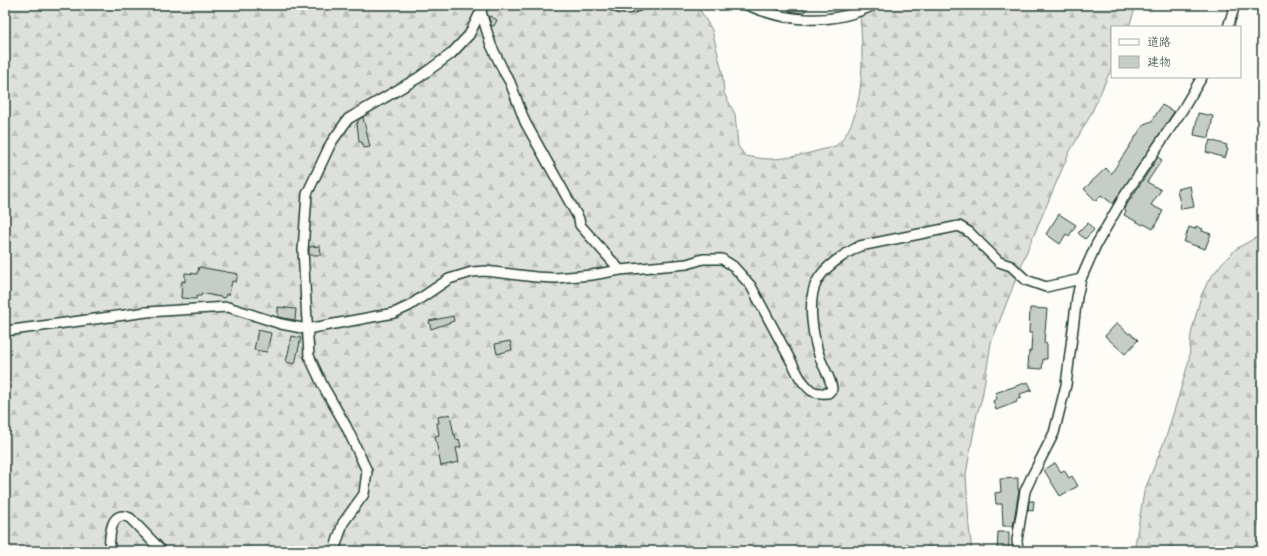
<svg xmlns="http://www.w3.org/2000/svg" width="1267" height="556" viewBox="0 0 1267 556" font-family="Caveat,'Klee One',sans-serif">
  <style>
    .forest { fill: url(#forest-firs); stroke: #7e8e88 }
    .building { fill: #c6cdc7; stroke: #1f3d34 }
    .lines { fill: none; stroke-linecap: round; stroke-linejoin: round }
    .street-casing { stroke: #1f3d34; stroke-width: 12 }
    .street { stroke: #fdfcf7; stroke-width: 9 }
  </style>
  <defs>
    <pattern id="forest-firs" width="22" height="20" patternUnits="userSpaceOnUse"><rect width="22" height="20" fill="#dde0db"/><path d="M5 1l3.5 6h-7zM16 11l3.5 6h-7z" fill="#bdc1bd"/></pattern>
  </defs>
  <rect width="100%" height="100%" fill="#fdfcf7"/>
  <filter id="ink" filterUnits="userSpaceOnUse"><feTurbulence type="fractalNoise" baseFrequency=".025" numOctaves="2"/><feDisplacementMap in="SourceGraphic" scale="8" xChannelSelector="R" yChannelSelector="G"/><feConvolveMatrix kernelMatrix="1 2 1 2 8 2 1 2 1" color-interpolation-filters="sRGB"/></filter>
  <g filter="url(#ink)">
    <g class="forest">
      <path d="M 5,5 L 697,5 L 712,30 L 722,71 L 724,93 L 735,114 L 738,146 L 745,156 C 753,157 762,159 770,159 C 788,159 806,154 824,149 C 828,148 835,147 838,144 C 868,114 863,44 859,5 L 1136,5 L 1129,27 L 1112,27 L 1112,67 L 1091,114 L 1069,153 L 1024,258 L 991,343 L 982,398 L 977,414 L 966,474 L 969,527 L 972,551 L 5,551 Z"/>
      <path d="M 1262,234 L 1262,551 L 1134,551 L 1144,492 L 1166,437 L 1182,385 L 1189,360 L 1191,334 L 1201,296 L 1208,281 L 1222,263 L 1236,249 Z"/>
    </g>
    <g class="building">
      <path d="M 793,5 L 810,5 L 803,13 L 788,11 Z"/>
      <path d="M 490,16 L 497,20 L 494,26 L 491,25 L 489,18 Z"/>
      <path d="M 1162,105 L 1174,112 L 1113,204 L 1101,195 L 1096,201 L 1084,189 L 1106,168 L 1111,174 L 1144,124 L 1152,121 Z"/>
      <path d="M 1198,113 L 1213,116 L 1209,138 L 1194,135 Z"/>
      <path d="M 363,117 L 370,147 L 363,148 L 362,142 L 359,142 L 357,123 L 358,123 L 358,120 Z"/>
      <path d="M 1210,140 L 1227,145 L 1226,148 L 1228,149 L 1225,158 L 1206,152 Z"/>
      <path d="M 1158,157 L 1162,160 L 1147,182 L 1161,190 L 1151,205 L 1163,211 L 1153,229 L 1144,224 L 1143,225 L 1124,215 L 1126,211 L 1124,209 Z"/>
      <path d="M 1190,186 L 1194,207 L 1181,209 L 1177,189 Z"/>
      <path d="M 1059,214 L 1076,225 L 1069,236 L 1066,234 L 1060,244 L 1046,234 Z"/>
      <path d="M 1088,223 L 1094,230 L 1085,239 L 1078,233 Z"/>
      <path d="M 1196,226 L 1203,229 L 1202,231 L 1211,234 L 1205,249 L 1184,242 L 1189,227 L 1195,229 Z"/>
      <path d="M 320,246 L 321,255 L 309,255 L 309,247 Z"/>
      <path d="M 199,267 L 238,274 L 236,282 L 232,281 L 229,295 L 226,294 L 225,298 L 201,293 L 201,296 L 197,296 L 196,299 L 181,298 L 182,281 L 185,282 L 185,273 L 197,274 Z"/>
      <path d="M 278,307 L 296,309 L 295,320 L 278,317 Z"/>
      <path d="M 1030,308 L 1047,309 L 1044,343 L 1047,344 L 1047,359 L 1043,359 L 1042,369 L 1028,368 L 1029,351 L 1031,351 L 1032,333 L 1029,333 Z"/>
      <path d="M 453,316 L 454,321 L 431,329 L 429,321 Z"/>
      <path d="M 1117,323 L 1129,334 L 1130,333 L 1138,340 L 1125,354 L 1105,336 Z"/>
      <path d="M 258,330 L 271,333 L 267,352 L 254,350 Z"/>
      <path d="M 292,336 L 301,338 L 295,364 L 286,362 Z"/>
      <path d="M 510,341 L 512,350 L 497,354 L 495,344 Z"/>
      <path d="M 1028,382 L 1032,390 L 1020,394 L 1021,398 L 1016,400 L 1017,402 L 996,410 L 993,401 L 997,399 L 995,393 Z"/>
      <path d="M 450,414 L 454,435 L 455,434 L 456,440 L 459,439 L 461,447 L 456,448 L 459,462 L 441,466 L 435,436 L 439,435 L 437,423 L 439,423 L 438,417 Z"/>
      <path d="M 1055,463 L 1061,472 L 1064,470 L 1069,478 L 1072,476 L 1078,486 L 1060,496 L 1044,470 Z"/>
      <path d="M 1018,478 L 1018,490 L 1019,490 L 1013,526 L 1003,526 L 1002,504 L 996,504 L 995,493 L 1001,492 L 1000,479 Z"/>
      <path d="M 1029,501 L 1034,501 L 1033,511 L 1028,510 Z"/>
      <path d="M 998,532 L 1009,532 L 1009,551 L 997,551 Z"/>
    </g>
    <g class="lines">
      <g class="street-casing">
        <g id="street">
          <path d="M 612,5 C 622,11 631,9 641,5"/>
          <path d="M 747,5 C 788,23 834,25 874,5"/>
          <path d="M 481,12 L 491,45 L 504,72 L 510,82 L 525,122 L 579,219 L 580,225 L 620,270"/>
          <path d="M 1228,27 L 1235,5"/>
          <path d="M 5,331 L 147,312 L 228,307 L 281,324 L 307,329 L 394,313 L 409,306 L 449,279 L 472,272 L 485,271 L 536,277 L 555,278 L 592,275 L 620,270 L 687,264 L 703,259 L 722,259 L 733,266 L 751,286 L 800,378 C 810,391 812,394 828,393 L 832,389 C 831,378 824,369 820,358 C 813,338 807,302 816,283 C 823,267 846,253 860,246 L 959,226 L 969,232 L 999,262 L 1011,266 L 1026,280 L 1046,287 L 1081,279"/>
          <path d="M 109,551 C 110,539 109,508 130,518 L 162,551"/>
          <path d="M 334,551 L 343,523 L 364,494 L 367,471 L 346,426 L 323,386 L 309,356 L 303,250 L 307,194 L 331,143 L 348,119 L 418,78 L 451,54 L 469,35 L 484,5"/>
          <path d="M 1018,551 L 1017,540 L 1025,491 L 1031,478 L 1054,433 L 1066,385 L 1077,297 L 1081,279 L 1096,245 L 1125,195 L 1183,109 L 1202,77"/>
        </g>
      </g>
      <use href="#street" class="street"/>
    </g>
  </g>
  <rect width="1267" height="556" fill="none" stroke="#fdfcf7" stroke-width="20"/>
  <rect x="10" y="10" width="1247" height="536" fill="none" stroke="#1f3d34" stroke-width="1.5" filter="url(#ink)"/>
  <rect x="1111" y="26" width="130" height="52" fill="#fdfcf7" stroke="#a4b0a9"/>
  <rect x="1119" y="39" width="20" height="6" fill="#fdfcf7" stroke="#a4b0a9"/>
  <text x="1147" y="46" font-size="12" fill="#1f3d34">道路</text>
  <rect x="1119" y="56" width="20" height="12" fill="#c6cdc7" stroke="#a4b0a9"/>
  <text x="1147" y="66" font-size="12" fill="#1f3d34">建物</text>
</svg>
